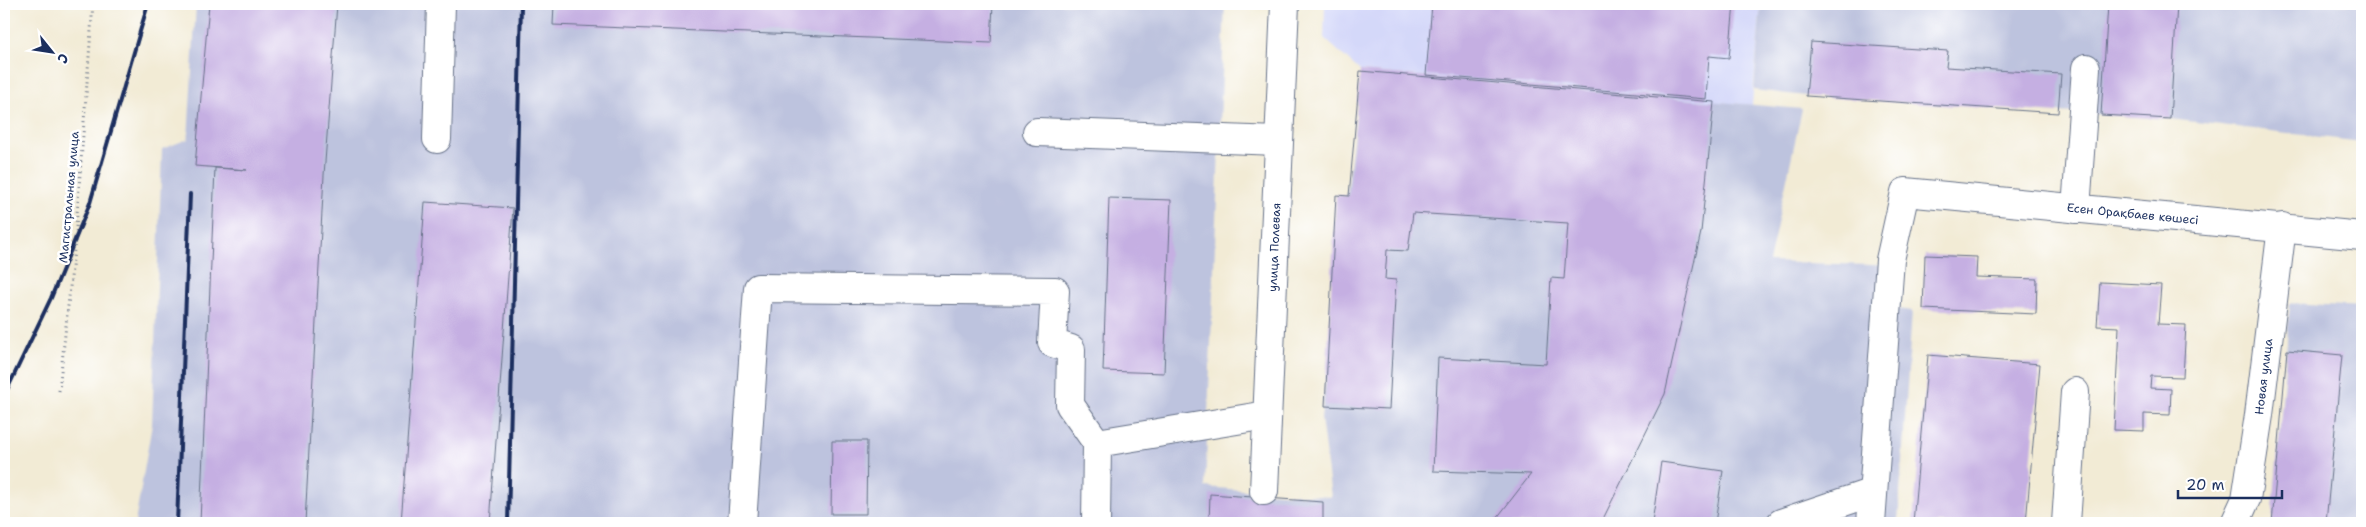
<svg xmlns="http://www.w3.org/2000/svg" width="2366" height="527" viewBox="0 0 2366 527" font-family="'Shantell Sans',sans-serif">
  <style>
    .built { fill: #d4d8f9 }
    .industrial { fill: #bdc3de }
    .building { fill: #c5afe2 }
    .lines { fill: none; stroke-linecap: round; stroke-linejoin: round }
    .minor-casing { stroke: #667188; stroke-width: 30 }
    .path { stroke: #667188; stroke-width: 3; stroke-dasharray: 1 4; stroke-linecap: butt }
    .minor { stroke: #fff; stroke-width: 28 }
    .rail { stroke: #1b2f5e; stroke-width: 4 }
    .labels { text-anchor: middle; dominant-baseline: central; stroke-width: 5; stroke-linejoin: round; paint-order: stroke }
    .street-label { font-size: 12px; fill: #1b2f5e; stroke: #fff }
  </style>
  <rect width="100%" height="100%" fill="#fff"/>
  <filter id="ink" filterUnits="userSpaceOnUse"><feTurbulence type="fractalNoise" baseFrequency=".02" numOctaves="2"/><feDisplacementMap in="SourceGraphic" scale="10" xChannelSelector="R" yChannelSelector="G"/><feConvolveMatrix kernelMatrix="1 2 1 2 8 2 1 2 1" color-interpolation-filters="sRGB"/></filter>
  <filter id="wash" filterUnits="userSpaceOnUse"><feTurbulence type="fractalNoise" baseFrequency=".0096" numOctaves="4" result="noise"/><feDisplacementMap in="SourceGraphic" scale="20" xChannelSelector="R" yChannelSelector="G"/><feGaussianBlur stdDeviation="1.12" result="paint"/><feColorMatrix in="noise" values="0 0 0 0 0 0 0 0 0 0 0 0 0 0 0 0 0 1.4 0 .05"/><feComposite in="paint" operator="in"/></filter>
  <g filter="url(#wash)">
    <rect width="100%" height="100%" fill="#f2ebd5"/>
    <path class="built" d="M 1325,4 L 1761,4 L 1752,105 L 1360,71 L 1324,38 Z"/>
    <g class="industrial">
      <path d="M 196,4 L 1225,4 L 1205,487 L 1331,497 L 1321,418 L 1361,72 L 1802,109 L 1769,262 L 1904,266 L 1899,309 L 1912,311 L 1898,523 L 135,523 L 152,424 L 162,149 L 188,139 Z"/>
      <path d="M 1761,4 L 2362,4 L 2362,142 L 2170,119 L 1806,96 L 1754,90 Z"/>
      <path d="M 2290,303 L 2362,307 L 2362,523 L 2272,523 Z"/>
    </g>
    <g id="blocks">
      <g class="building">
        <path d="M 209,4 L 337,4 L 324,175 L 305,523 L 200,523 L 215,168 L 247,170 L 195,166 Z"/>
        <path d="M 554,4 L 993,4 L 991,43 L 553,25 Z"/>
        <path d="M 1432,4 L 1734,4 L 1729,58 L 1709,56 L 1706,99 L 1426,75 Z"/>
        <path d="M 2108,4 L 2177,4 L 2170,119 L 2101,115 Z"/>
        <path d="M 1811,42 L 1948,51 L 1946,67 L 2061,74 L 2058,113 L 1806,96 Z"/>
        <path d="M 1360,71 L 1714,102 L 1701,232 L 1665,394 L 1601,523 L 1493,523 L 1531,474 L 1433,471 L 1438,358 L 1546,364 L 1551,278 L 1564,279 L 1568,223 L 1413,213 L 1408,251 L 1387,250 L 1385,279 L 1396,280 L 1389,409 L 1325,406 L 1336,195 L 1349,196 Z"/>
        <path d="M 1109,198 L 1171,200 L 1164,373 L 1103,371 Z"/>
        <path d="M 425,202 L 513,208 L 490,523 L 401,523 Z"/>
        <path d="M 1925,255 L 1977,257 L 1976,277 L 2037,279 L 2036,314 L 1923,309 Z"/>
        <path d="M 2100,282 L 2161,285 L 2158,324 L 2186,325 L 2183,377 L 2151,376 L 2150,388 L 2171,389 L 2170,415 L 2144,414 L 2144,431 L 2114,430 L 2119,327 L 2097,326 Z"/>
        <path d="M 2287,350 L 2342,355 L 2326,523 L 2272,523 Z"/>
        <path d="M 1928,355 L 2040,364 L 2026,523 L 1913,523 Z"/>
        <path d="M 832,441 L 867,441 L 866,514 L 831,514 Z"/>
        <path d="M 1661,462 L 1723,471 L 1715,523 L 1652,523 Z"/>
        <path d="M 1210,494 L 1323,502 L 1323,523 L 1209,523 Z"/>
      </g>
    </g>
  </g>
  <g filter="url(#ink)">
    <use href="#blocks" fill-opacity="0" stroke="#667188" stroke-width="1"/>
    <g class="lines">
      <g class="minor-casing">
        <g id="minor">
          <path d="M 1037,132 L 1278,141"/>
          <path d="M 437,139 L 441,4"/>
          <path d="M 2076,209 L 2086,68"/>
          <path d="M 1097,443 L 1267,415"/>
          <path id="s1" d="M 1264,491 L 1285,4"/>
          <path d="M 742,523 L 758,288 L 1055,291 L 1052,343 L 1071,349 L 1070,405 L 1097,443 L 1096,523"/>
          <path d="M 1781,523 L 1873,492"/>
          <path id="s2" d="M 1871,523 L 1890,260 L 1905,192 L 2362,236"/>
          <path d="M 2066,523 L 2075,392"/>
          <path id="s3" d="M 2235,523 L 2246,499 L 2259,415 L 2282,227"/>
        </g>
      </g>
      <path class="path" d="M 59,391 L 75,240 L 93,4"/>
      <use href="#minor" class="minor"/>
      <g class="rail">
        <path d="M 4,396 L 51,298 L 90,203 L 148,4"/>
        <path d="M 177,523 L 190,194"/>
        <path d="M 508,523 L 521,4"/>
      </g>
    </g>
  </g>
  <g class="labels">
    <g class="street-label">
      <text transform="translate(69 197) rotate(-85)">Магистральная улица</text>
      <text stroke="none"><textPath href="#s2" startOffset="562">Есен Орақбаев көшесі</textPath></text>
      <text stroke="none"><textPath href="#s1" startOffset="244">улица Полевая</textPath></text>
      <text stroke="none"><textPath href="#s3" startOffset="150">Новая улица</textPath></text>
    </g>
  </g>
  <rect width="2366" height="527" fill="none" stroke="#fff" stroke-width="20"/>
  <g transform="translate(52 52) rotate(120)" stroke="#ffffff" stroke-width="4" paint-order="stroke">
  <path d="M0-4L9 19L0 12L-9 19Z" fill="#1b2f5e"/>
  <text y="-8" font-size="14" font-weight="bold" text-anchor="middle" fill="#1b2f5e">С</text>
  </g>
  <path d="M2178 490v8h104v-8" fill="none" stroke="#1b2f5e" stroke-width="2.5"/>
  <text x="2186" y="490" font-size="15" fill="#1b2f5e" stroke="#ffffff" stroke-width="4" paint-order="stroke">20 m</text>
</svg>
